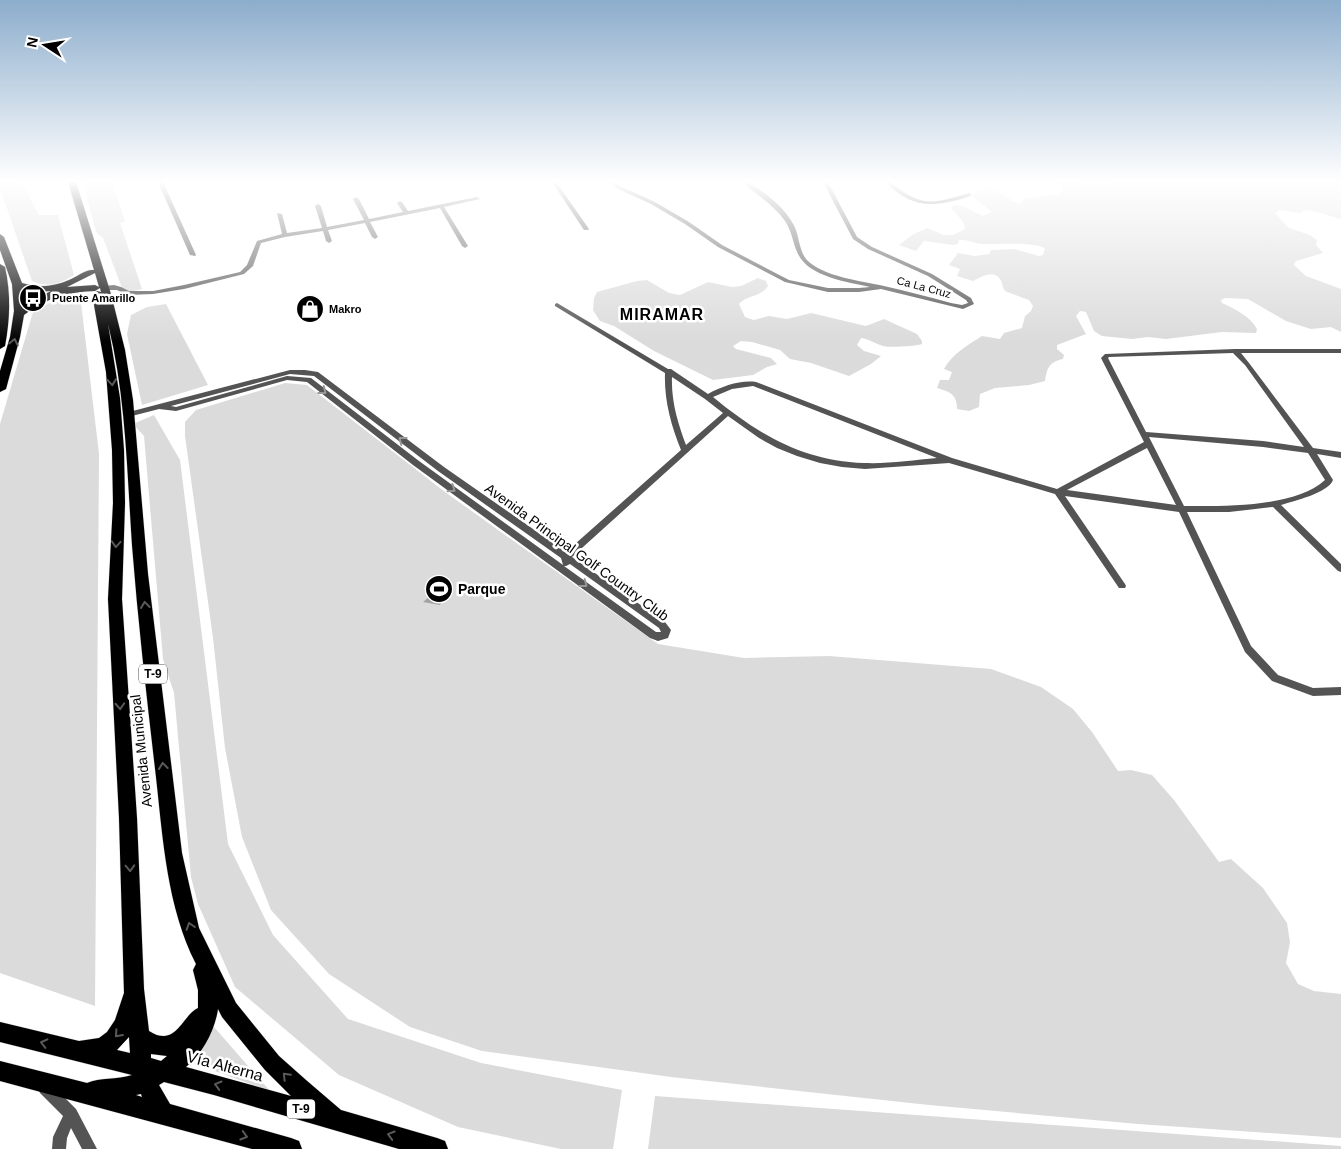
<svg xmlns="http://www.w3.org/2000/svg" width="1341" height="1149" viewBox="0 0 1341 1149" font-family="Helvetica,sans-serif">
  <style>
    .green { fill: #dbdbdb }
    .water { fill: #a2a2a2 }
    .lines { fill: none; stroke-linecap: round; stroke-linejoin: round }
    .highway-casing { stroke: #dbdbdb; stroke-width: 1 }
    .minor { fill: #545454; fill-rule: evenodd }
    .highway { fill: #000; fill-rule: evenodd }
    .oneway { stroke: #595959 }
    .oneway2 { stroke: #989898 }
    .labels { text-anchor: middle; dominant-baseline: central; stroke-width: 5; stroke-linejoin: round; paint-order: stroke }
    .far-street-label { font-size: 11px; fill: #000; stroke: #fff }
    .far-poi-label { font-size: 11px; font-weight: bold; fill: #000; stroke: #fff; text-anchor: start }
    .shield { fill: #fff; stroke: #4c4c4c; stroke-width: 1 }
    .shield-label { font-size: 12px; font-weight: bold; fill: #000 }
    .street-label { font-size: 14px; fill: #000; stroke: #fff }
    .poi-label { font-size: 14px; font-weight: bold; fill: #000; stroke: #fff; text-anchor: start }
    .far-district-label { font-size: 16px; font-weight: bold; letter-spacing: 1px; fill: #000; stroke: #fff }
    .near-street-label { font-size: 16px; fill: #000; stroke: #fff }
  </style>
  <rect width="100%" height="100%" fill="#fff"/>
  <g class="green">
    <path d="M 0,182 L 22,182 L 39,215 L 58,215 L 74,275 C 60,284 47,288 32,281 L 0,188 Z"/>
    <path d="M 83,182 L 112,182 L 125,221 L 120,223 L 142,289 L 124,293 L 103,238 L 96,232 Z"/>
    <path d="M 1052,182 C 1062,182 1105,185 1111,182 L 1246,182 L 1259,183 L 1266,182 L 1341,182 L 1341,219 C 1328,216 1318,211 1305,210 L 1301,213 L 1279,210 L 1275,213 L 1289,228 L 1310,235 L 1317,240 L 1316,245 L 1323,253 L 1296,261 L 1294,265 L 1306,276 L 1341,289 L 1341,332 L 1331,327 L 1311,329 L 1286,321 L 1248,299 L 1225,298 L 1221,300 L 1222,303 C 1235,309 1250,316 1257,329 L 1256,333 L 1222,332 L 1166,339 L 1148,337 L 1132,339 L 1102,336 L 1094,331 L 1086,312 L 1080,311 L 1076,316 L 1086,334 L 1057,345 L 1057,349 L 1064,355 L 1063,359 C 1049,362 1047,368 1045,381 L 1029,385 L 995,388 L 980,394 L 979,407 L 969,411 L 957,409 C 957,394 950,392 937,388 L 940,380 L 949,380 L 952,372 L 944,369 C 952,354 968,345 982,336 L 1000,339 L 1004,333 L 1022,328 L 1025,316 L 1031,311 L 1033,306 L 1029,300 L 1005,291 C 1002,287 1003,283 1000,279 C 993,269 981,277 973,281 L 957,276 L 960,269 L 949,265 L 958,253 L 975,256 L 989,254 L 991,250 L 1014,249 L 1039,256 L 1043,255 L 1045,248 C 1032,242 999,244 983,244 C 974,244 968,239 959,240 L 958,244 L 953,245 L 924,241 L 916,251 L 899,245 L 912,235 L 927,228 L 944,235 L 953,235 L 965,229 C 965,220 956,215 951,208 L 954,205 L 963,206 L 983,216 L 992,212 L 972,196 C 993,178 1003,199 1020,204 L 1023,202 L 1022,199 C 1026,198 1031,199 1035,198 C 1043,196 1051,195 1060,194 L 1063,186 Z"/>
    <path d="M 758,278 L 766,281 L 768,286 C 761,297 747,295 739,304 L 745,317 L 754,320 L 769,316 L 787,319 L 811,313 L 866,326 L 884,319 L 917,334 L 922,341 L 922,344 C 917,346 889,348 883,346 C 875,344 870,339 861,338 L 857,345 L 864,351 L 881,356 L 871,364 L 849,376 L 811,363 L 790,359 L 780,350 L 752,342 L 741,341 L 733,346 L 736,349 L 771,358 L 777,364 L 767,367 L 753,375 L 713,380 L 654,351 L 614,326 L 600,321 L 593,310 L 594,298 L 597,292 L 637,281 L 647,280 L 669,293 L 680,295 L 708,282 L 732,287 L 741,286 Z"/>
    <path d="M 80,294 L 99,454 L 95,1006 L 0,973 L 0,424 L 33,312 L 59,298 Z"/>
    <path d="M 166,304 L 208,385 L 142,405 L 127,334 L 131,315 L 147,307 Z"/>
    <path d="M 285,383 L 307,385 L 445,492 L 658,644 L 744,658 L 829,656 L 991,669 L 1041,687 L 1073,709 L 1092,732 L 1118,771 L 1131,770 L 1152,775 L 1174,800 L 1219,862 L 1231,859 L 1263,888 L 1287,923 L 1290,942 L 1286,963 L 1298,984 L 1314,991 L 1341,994 L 1341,1138 L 1138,1124 L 929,1105 L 671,1077 L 482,1051 L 410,1027 L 329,974 L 271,910 L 242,837 L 225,748 L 213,638 L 185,436 L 185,422 L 196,410 Z"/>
    <path d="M 154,415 L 180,460 L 228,844 L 273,935 L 348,1019 L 481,1063 L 622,1090 L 613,1149 L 561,1149 L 458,1127 L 339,1075 L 235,987 L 198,904 L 191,877 L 174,693 L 163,659 L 144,436 L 133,424 Z"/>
    <path d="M 214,1027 L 270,1091 L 193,1063 Z"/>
    <path d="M 655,1096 L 1341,1146 L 1341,1149 L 648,1149 Z"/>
  </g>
  <path class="water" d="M 434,579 L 451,581 L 440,605 L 423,602 L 429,597 Z"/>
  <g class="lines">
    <g class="highway-casing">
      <g id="highway">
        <path d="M 68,182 L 76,182 L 111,294 L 125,350 L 133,400 L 148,574 L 182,853 L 199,928 L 236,1003 L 279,1056 L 306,1080 L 341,1110 L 437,1138 L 445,1141 L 448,1149 L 399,1149 L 214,1095 L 164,1082 L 159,1085 L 170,1104 L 291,1138 L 299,1141 L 302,1149 L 252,1149 L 0,1081 L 0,1061 L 87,1083 C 100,1077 117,1080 132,1075 L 0,1042 L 0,1022 L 79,1041 L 99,1038 L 107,1032 L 115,1020 L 124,993 L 119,818 L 108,599 L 113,503 L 112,450 L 106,372 L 92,294 L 97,291 L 101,292 L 100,288 L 95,291 C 68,292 46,298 24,315 L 20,337 L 6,389 L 0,392 L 0,371 L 10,337 L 14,311 L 12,284 L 0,250 L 0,234 L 4,237 L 22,283 C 38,288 53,287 69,280 C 77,277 85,269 94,270 ZM 95,273 L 99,287 L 95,285 L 67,287 ZM 23,290 L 38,292 L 51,291 L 24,305 ZM 108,324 C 126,396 127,471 132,545 C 138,622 147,700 156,777 C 163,840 167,907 196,964 L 193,970 L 198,990 L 198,1008 C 183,1014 176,1049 149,1031 L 144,989 L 137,818 L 122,599 L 125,503 L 124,450 L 120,398 ZM 218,1009 L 222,1017 L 265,1070 L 291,1096 L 186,1067 C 203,1053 215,1030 218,1009 ZM 129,1037 L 130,1053 L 117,1050 ZM 151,1054 L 167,1056 L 161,1061 L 151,1058 ZM 141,1094 L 142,1097 L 136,1095 Z"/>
        <path d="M 0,264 L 5,267 C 11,294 10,319 5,346 L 0,349 Z"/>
      </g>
    </g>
    <g class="minor">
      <path d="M 158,182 L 163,182 L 196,255 L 195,256 L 190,255 Z"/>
      <path d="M 552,182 L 556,182 L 589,229 L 588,230 L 584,230 Z"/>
      <path d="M 609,182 L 615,182 L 620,186 L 655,202 L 689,222 L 722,245 L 789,280 L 828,288 L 859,288 L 870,287 C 848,282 809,277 798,254 C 793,244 792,231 785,221 C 774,205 757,195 742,182 L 748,182 C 766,193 788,210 796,230 C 799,239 800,251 806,259 C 822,277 863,281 884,286 C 907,291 929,297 951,303 L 962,305 L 968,303 L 966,300 L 928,276 L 868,249 L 853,239 L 823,182 L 828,182 L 857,237 L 872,247 L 932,274 L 971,298 L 974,304 L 963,309 L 881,289 L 859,292 L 828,292 L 785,282 L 718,247 L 685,224 L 651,204 L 616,188 Z"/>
      <path d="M 885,182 L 891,182 C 921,208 933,204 969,193 L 972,195 C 966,198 959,200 953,201 C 925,208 906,203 885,182 Z"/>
      <path d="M 356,197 L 359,199 L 369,219 L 403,212 L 397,203 L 400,201 L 402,202 L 408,211 L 477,197 L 480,199 L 444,207 L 468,246 L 465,248 L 462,246 L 440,208 L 370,222 L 378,237 L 375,239 L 372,237 L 365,223 L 328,230 L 332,241 L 329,243 L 326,241 L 323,231 L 285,237 L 261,243 L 253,266 L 244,274 L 184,289 L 153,294 L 127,295 L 117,290 L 104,290 L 101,288 L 104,286 L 114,285 L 121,287 L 129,291 L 153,291 L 184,285 L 240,272 L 247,265 L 257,241 L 282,234 L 277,213 L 282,214 L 287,233 L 322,228 L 315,206 L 318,204 L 321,206 L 327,227 L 364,220 L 353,199 Z"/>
      <path d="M 557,303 L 668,369 L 671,369 L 708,394 C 723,386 740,380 756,382 L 952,458 L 1057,489 L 1144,442 L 1101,358 L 1105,354 L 1235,349 L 1341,349 L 1341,353 L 1241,353 L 1249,363 L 1313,448 L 1341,452 L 1341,458 L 1317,454 L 1333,480 C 1328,493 1294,501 1281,505 L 1341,564 L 1341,572 L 1338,571 L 1273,507 L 1229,512 L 1187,512 L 1251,646 L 1278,675 L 1313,688 L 1341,687 L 1341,695 L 1313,696 L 1272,681 L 1245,652 L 1179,512 L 1065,496 L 1125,584 L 1126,586 L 1125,588 L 1119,588 L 1055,494 L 949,463 L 865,469 L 842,467 L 820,463 L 797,456 L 777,448 L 759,438 L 728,416 L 572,557 L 665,622 L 671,630 L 668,638 L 658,641 L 650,638 L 413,465 L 307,382 L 287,380 L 176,411 L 159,409 L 128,417 L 124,415 L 125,413 L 290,370 L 305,370 L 318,372 L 444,467 L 566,552 L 681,450 C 671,425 664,400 665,373 L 555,306 L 555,304 ZM 1233,353 L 1245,365 L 1304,447 L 1263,441 L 1146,432 L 1108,358 L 1109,357 ZM 290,374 L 314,376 L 438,471 L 561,558 L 563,565 L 419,461 L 311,378 L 287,376 L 176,407 L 171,406 ZM 672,377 L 705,399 L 723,413 L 686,445 C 678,424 671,401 672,377 ZM 753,386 L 937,458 C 913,460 889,464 864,463 C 804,461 759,435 713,397 L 732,389 ZM 1149,437 L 1263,447 L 1308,453 L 1325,480 C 1294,508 1224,506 1184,506 ZM 1147,448 L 1176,505 L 1067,490 ZM 570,564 L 659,628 L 661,632 L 656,632 L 564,566 L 566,566 Z"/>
      <path d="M 45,1081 L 50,1083 L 76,1109 L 97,1149 L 82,1149 L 71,1128 L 67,1138 L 66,1149 L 52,1149 L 53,1137 L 63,1116 L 40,1093 L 38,1088 L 40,1083 Z"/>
    </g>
    <use href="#highway" class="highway"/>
  </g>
  <defs><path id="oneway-chevron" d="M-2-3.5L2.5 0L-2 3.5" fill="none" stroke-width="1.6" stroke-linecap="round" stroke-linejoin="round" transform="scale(1.25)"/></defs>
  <g class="oneway">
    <use href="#oneway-chevron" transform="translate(14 342) rotate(-78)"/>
    <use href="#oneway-chevron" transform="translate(112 382) rotate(85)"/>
    <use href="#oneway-chevron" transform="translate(116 544) rotate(94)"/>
    <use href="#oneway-chevron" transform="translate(145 605) rotate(-97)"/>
    <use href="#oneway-chevron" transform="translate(120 706) rotate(87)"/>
    <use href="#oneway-chevron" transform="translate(163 766) rotate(-97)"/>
    <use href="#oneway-chevron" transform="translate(130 868) rotate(88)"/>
    <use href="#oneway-chevron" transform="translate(190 926) rotate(-108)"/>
    <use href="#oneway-chevron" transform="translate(118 1034) rotate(132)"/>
    <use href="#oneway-chevron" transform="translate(44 1043) rotate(-166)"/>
    <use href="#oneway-chevron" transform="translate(286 1076) rotate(-135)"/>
    <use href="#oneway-chevron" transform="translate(218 1085) rotate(-164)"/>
    <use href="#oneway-chevron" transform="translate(391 1135) rotate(-164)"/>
    <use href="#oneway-chevron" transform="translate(244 1136) rotate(16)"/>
  </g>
  <g class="oneway2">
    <use href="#oneway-chevron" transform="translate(323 391) rotate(38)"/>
    <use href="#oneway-chevron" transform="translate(402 440) rotate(-143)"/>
    <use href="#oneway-chevron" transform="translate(452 489) rotate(35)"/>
    <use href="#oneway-chevron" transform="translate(584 584) rotate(37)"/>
  </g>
  <linearGradient id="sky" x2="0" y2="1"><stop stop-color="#8cadcc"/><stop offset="0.53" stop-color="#fff"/><stop offset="1" stop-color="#fff" stop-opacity="0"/></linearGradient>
  <rect width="1341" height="342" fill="url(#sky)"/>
  <defs>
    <g id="bus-disc" transform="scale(1.4375)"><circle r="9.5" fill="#000" stroke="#fff"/><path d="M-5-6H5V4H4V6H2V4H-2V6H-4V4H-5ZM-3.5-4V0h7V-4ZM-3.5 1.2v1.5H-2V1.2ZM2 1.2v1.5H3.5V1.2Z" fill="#fff"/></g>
    <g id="shop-disc" transform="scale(1.4375)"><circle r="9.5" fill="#000" stroke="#fff"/><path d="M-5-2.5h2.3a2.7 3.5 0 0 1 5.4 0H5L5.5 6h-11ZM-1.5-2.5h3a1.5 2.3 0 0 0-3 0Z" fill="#fff"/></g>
    <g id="stadium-disc" transform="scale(1.4375)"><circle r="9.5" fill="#000" stroke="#fff"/><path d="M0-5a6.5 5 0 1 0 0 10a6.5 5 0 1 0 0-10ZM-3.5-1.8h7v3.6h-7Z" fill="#fff"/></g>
  </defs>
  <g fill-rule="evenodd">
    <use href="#bus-disc" x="33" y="298"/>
    <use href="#shop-disc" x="310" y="309"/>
    <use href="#stadium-disc" x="439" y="589"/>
  </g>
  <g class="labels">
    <g class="far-street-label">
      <text transform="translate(924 287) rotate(15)">Ca La Cruz</text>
    </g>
    <g class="far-poi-label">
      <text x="52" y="298">Puente Amarillo</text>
      <text x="329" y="309">Makro</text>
    </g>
    <g class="shield">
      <rect x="139" y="664.5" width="28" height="19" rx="4"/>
      <rect x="287" y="1099.5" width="28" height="19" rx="4"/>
    </g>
    <g class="shield-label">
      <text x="153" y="674">T-9</text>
      <text x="301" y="1109">T-9</text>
    </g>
    <g class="street-label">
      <text transform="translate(577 552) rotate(36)">Avenida Principal Golf Country Club</text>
      <text transform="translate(141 751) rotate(-96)">Avenida Municipal</text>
    </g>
    <g class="poi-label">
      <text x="458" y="589">Parque</text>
    </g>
    <g class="far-district-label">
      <text x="662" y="314">MIRAMAR</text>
    </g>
    <g class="near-street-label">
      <text transform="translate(225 1066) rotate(15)">Vía Alterna</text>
    </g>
  </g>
  <g transform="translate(45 45) rotate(282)" stroke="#ffffff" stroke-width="4" paint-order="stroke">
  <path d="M0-4L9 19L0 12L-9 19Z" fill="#000000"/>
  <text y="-8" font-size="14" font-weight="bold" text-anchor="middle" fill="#000000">N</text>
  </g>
</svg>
